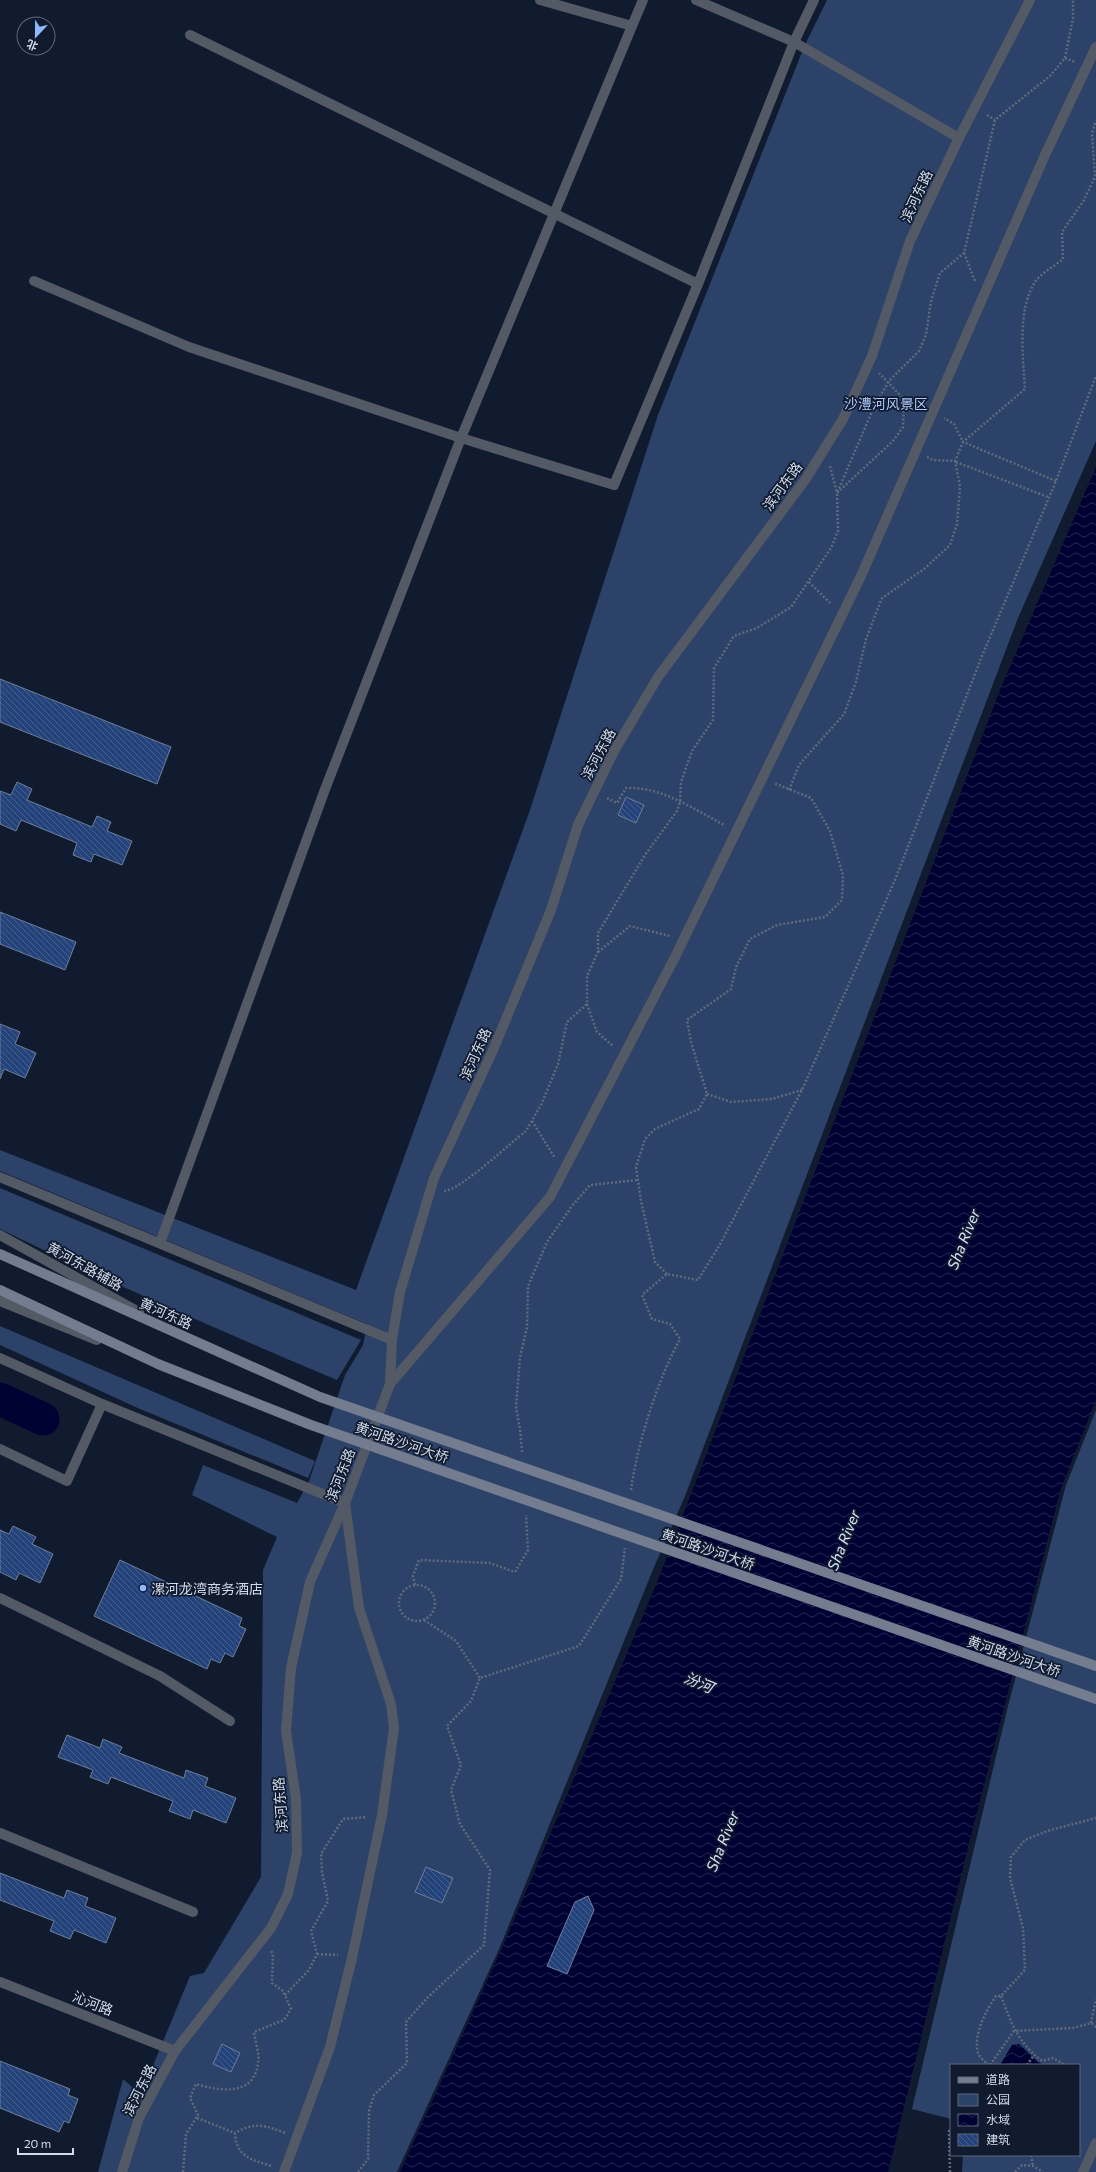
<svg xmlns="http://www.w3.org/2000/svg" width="1096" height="2172" viewBox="0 0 1096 2172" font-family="Commissioner,'Noto Sans SC',sans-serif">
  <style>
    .green { fill: #2c4268 }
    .water { fill: url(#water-waves) }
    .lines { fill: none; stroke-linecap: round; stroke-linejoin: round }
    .river { stroke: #000133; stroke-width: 33 }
    .building { fill: url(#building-back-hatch); stroke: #6f7e98 }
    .path { stroke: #606a7c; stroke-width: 2.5; stroke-dasharray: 2 2; stroke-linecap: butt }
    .minor { stroke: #535a65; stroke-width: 10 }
    .tertiary { stroke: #535a65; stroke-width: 10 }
    .secondary { stroke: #737d8f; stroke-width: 10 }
    .poi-dot { fill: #90b8fd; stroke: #101b30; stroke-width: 1.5 }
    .labels { text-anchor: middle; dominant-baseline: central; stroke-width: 3.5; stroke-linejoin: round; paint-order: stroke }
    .street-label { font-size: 14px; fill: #d2dbe9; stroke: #101b30 }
    .park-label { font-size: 14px; fill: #adcafd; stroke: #101b30 }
    .poi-label { font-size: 14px; fill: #d2dbe9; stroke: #101b30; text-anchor: start }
    .water-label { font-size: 15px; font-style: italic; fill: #d9e4f5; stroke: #101b30 }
  </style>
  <defs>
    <pattern id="water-waves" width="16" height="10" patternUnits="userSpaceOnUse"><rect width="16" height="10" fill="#000133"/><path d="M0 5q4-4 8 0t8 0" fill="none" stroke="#242551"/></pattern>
    <pattern id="building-back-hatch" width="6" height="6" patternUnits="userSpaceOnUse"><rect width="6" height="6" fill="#25437b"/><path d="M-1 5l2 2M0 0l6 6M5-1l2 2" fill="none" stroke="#445e8e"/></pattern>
  </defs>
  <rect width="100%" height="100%" fill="#101b30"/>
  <g class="green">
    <path d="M 827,0 L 1096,0 L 1096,441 L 1018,618 L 685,1496 L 652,1572 L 500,1947 L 397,2172 L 98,2172 L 123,2079 L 141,2095 L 190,1976 L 204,1973 L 261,1877 L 263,1570 L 277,1537 L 192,1495 L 203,1465 L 297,1503 L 309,1481 L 345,1375 L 363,1345 L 367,1324 L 0,1171 L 0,1150 L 356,1290 L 530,810 L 658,415 L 804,47 Z"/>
    <path d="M 0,1188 L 361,1340 L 337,1380 C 223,1332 111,1283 0,1229 Z"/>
    <path d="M 0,1326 L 315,1461 L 308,1478 L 140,1409 L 0,1345 Z"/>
    <path d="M 1096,1410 L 1096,2172 L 962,2172 L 963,2155 L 1079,2155 L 1079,2065 L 951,2065 L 951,2119 L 912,2109 L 1008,1706 L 1066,1485 Z"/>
  </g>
  <g class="water">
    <path d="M 1096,467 L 1096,1400 L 1061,1488 L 970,1839 L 888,2172 L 400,2172 L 502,1948 L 658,1580 L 1000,690 Z"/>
    <path d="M 1019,2044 L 1038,2062 L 1045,2065 L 1000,2065 L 1012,2045 Z"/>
  </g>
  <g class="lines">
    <path class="river" d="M 0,1399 L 43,1419"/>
  </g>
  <g class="building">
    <path d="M 0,679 L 171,747 L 157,784 L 0,722 Z"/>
    <path d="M 17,782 L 32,789 L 27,800 L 92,827 L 97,816 L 111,822 L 107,831 L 132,841 L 122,865 L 94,854 L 91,862 L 73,855 L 77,843 L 21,820 L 16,831 L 0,824 L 0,791 L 11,795 Z"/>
    <path d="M 626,797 L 644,805 L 636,823 L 618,815 Z"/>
    <path d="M 0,912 L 76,942 L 65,970 L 0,944 Z"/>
    <path d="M 0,1024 L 20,1032 L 15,1044 L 36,1053 L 25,1078 L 4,1069 L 0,1079 Z"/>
    <path d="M 13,1526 L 36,1537 L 32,1544 L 53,1554 L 40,1583 L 19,1573 L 16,1580 L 0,1572 L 0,1530 L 9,1534 Z"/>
    <path d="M 120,1560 L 242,1618 L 239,1626 L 246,1629 L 233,1657 L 225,1653 L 220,1663 L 211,1659 L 207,1669 L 94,1616 Z"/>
    <path d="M 67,1735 L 100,1748 L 103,1739 L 122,1747 L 119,1753 L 184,1778 L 186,1770 L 208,1778 L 205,1786 L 236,1798 L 226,1823 L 193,1810 L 190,1819 L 169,1811 L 173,1801 L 111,1777 L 108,1784 L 90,1777 L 93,1770 L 58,1757 Z"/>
    <path d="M 426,1867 L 453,1878 L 442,1903 L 415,1892 Z"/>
    <path d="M 0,1873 L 64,1898 L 67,1890 L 88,1898 L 85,1906 L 116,1918 L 106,1943 L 74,1930 L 70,1939 L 50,1931 L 54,1921 L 0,1900 Z"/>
    <path d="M 588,1896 L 594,1910 L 567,1974 L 547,1966 L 575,1902 Z"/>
    <path d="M 222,2044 L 240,2053 L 231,2072 L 213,2064 Z"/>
    <path d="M 0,2061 L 70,2089 L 68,2095 L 78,2099 L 69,2123 L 64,2121 L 59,2132 L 0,2108 Z"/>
  </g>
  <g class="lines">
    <g class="path">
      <path d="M 1065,58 L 1075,62"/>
      <path d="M 987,115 L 995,120"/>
      <path d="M 964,253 L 975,281"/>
      <path d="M 927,457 L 933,460 L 955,461 L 963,442 L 954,424 L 944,418"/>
      <path d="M 956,462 L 1048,497"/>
      <path d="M 830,466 L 837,493 L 893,441 L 903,427 L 904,399 L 879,373"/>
      <path d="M 1056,481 L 963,442 L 1025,389 C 1023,357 1017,310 1035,282 C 1041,273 1055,266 1063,259 L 1062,232 L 1084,200 L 1095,177 L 1092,133 L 1096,121"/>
      <path d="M 809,582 L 831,604"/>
      <path d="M 789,790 L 799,765 L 844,714 L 856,682 L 866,639 L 882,598 L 924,569 L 950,545 L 957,524 L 960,486 L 955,461"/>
      <path d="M 607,798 L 617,803 L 626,788 C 660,786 694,809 724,825"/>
      <path d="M 598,952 L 630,926 L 670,936"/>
      <path d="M 587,1004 L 597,1032 L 613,1046"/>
      <path d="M 707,1094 L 731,1102 L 772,1099 L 802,1090"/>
      <path d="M 532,1121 L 555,1158"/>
      <path d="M 444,1191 C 461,1190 510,1143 526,1131 L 541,1105 L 558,1064 L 567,1022 L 587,1004 L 587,976 L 598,952 L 598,933 L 645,855 L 677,811 L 680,802 L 681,782 L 692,751 L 713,720 L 714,668 L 734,636 L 757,628 L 791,607 L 831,548 L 838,531 L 837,493 L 874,407 L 889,381 L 919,351 L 926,335 L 931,301 L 940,273 L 964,253 L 995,120 L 1050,76 L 1065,58 L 1073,18 L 1073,0"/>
      <path d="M 667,1274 L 655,1262 L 641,1201 L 636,1167 L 645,1139 L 655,1129 L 699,1109 L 707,1094 L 691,1042 L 687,1020 L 731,989 L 736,967 L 750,939 L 777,925 L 825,917 L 842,900 L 843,875 L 830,831 L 811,798 L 774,783"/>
      <path d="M 522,1452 L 520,1429 L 516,1407 L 520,1357 L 527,1328 L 528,1286 L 547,1242 L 572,1206 L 590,1185 L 638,1180"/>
      <path d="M 631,1490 C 637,1444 658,1379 680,1339 L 670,1324 L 652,1319 L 642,1295 L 667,1274 L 698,1280 L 719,1246 L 802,1090 L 895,880 L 982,656 L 1056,481 L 1096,376"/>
      <path d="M 415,1585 L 413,1576 L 419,1560 L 490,1563 L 515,1572 L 528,1550 L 526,1515"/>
      <circle cx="417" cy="1603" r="18"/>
      <path d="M 424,1620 L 456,1641 L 480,1678"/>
      <path d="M 317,1954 L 338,1955"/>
      <path d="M 285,1995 L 309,1970 L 317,1954 L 311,1931 L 328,1901 L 322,1872 L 321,1854 L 343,1819 L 367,1817"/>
      <path d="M 1001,1996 C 1012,2025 1017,2041 1042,2061 L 1053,2058 L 1065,2065"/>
      <path d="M 1091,2023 L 1096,1999"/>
      <path d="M 989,2065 C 985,2062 979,2057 978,2053 C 973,2034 986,2011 996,1996 L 1001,1996 L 1025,1970 L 1023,1928 L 1010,1878 L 1011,1857 L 1025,1840 L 1047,1831 L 1096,1818"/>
      <path d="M 990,2065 L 1014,2031 L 1073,2028 L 1091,2023 L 1096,2027"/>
      <path d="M 1015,2065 L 1026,2065"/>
      <path d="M 1027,2065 L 1034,2055"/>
      <path d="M 197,2118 L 235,2133"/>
      <path d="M 1031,2155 L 1033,2166"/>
      <path d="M 271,2166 C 251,2159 236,2157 235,2133 C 254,2122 265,2125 285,2133"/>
      <path d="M 183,2172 L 186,2134 L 198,2115 L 190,2098 L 196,2084 C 219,2091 254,2097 258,2063 C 260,2054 255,2041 254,2032 L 284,2020 L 291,2009 L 283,1991 L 272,1983 L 273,1954 L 271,1951"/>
      <path d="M 358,2172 L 368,2159 L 369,2111 L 374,2095 L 407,2063 L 406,2022 L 428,1997 L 484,1945 L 490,1870 L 460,1824 L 451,1790 L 461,1765 L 447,1726 L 471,1701 L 480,1678 L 579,1646 L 621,1579 L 625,1548"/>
      <path d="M 950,2172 L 949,2131 L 951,2129"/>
      <path d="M 1015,2172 L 1022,2165 L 1033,2166 L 1043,2172"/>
    </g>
    <g class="minor">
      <path d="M 540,0 L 632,26 L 643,0"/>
      <path d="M 696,0 L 794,42 L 959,138"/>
      <path d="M 190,35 L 698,284"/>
      <path d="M 34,281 L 189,347 L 461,438 L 614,485 L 698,284 L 794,42 L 814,0"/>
      <path d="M 0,1177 L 392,1340"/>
      <path d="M 0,1235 L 139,1312"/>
      <path d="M 160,1243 L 324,792 L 461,438 L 632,26"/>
      <path d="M 0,1301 L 97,1340"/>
      <path d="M 0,1358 L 102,1404 L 345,1503 L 359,1608 L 391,1704 L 394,1728 L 382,1815 L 352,1958 L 330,2047 L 284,2172"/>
      <path d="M 390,1384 L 550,1197 L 675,957 L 861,576 L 1045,155 L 1096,47"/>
      <path d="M 0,1449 L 67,1481 L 102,1404"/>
      <path d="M 0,1598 L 160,1676 L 230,1721"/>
      <path d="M 0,1833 L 193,1912"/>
      <path d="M 1083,2172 L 1096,2143"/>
    </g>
    <g class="tertiary">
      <path d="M 0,1982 L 175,2051"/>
      <path d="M 122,2172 L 139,2118 L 175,2051 L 271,1928 L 288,1894 L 297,1853 L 296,1799 L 286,1731 L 291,1668 L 310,1582 L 345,1503 L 390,1384 L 392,1340 L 400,1292 L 434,1178 L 494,1048 L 551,910 L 578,825 L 614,751 L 658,677 L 805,480 L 843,419 L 872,356 L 910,241 L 959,138 L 1030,0"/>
    </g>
    <g class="secondary">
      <path d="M 0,1254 L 320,1397 L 1096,1666"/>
      <path d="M 0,1290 L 158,1364 L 311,1425 L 1096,1699"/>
    </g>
  </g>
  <circle class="poi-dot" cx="143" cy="1588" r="4"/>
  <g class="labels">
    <g class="street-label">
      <text transform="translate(916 196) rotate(-65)">滨河东路</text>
      <text transform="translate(782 486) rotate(-54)">滨河东路</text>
      <text transform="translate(598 754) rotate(-62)">滨河东路</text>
      <text transform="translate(475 1054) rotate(-66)">滨河东路</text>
      <text transform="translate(85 1266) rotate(29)">黄河东路辅路</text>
      <text transform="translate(166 1313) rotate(24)">黄河东路</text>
      <text transform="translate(402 1442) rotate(19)">黄河路沙河大桥</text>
      <text transform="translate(340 1475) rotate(-69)">滨河东路</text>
      <text transform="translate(708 1549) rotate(19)">黄河路沙河大桥</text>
      <text transform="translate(1014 1656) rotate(19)">黄河路沙河大桥</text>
      <text transform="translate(280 1805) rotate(-94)">滨河东路</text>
      <text transform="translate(93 2003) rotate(21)">沁河路</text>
      <text transform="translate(139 2090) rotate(-63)">滨河东路</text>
    </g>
    <g class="park-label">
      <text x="886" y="403">沙澧河风景区</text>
    </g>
    <g class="poi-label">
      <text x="151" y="1588">漯河龙湾商务酒店</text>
    </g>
    <g class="water-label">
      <text transform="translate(963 1239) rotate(-68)">Sha River</text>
      <text transform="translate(843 1540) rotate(-68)">Sha River</text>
      <text transform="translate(699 1682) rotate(23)">汾河</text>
      <text transform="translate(722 1841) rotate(-68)">Sha River</text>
    </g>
  </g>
  <rect x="950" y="2064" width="130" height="92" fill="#101b30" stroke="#5e687a"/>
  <rect x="958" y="2077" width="20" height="6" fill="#737d8f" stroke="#5e687a"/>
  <text x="986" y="2084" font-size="12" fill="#d2dbe9">道路</text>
  <rect x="958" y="2094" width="20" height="12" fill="#2c4268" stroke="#5e687a"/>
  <text x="986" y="2104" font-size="12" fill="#d2dbe9">公园</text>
  <rect x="958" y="2114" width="20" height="12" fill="url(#water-waves)" stroke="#5e687a"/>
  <text x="986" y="2124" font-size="12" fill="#d2dbe9">水域</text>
  <rect x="958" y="2134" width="20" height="12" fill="url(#building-back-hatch)" stroke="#5e687a"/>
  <text x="986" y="2144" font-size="12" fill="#d2dbe9">建筑</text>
  <g transform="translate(36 36) rotate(202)"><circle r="19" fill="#101b30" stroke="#5e687a"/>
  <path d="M0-3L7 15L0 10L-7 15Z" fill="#90b8fd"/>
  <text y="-6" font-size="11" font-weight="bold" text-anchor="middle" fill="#d2dbe9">北</text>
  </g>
  <path d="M18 2148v6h55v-6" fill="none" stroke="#d2dbe9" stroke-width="2"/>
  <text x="24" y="2148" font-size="12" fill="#d2dbe9" stroke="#101b30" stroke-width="3" paint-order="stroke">20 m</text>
</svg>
